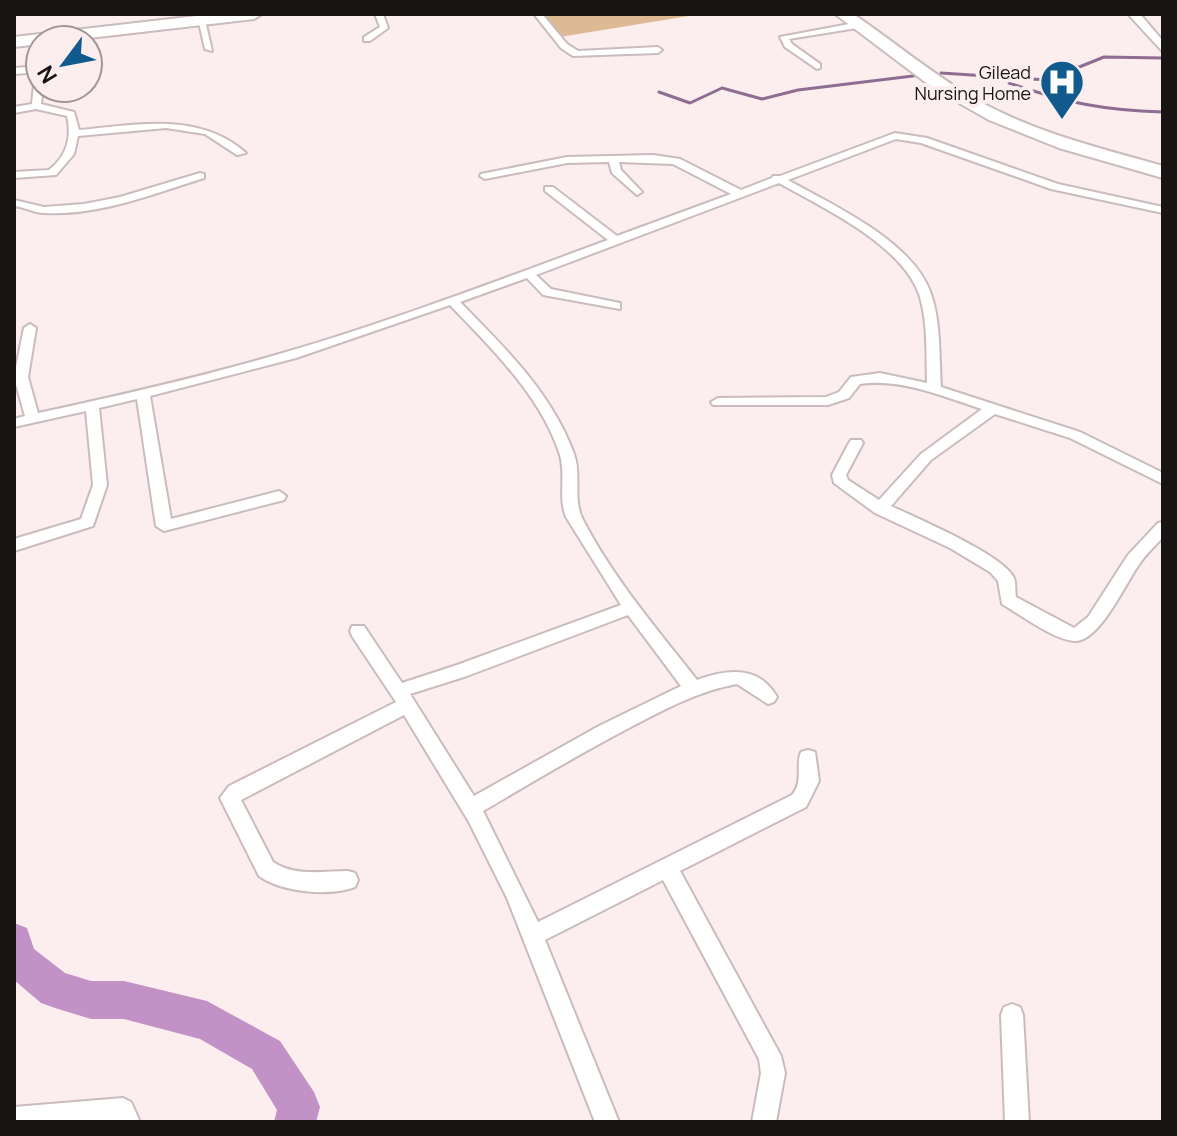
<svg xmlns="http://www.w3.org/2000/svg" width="1177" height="1136" viewBox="0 0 1177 1136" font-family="Manrope,sans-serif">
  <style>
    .green { fill: #ddba94 }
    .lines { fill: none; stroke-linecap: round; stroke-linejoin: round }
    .stream { stroke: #8f6c91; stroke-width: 3 }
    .river { fill: #c292c6; fill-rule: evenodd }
    .street-casing { stroke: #cabcbc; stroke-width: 4 }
    .secondary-casing { stroke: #cabcbc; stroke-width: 4 }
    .highway-casing { stroke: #cabcbc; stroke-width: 4 }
    .street { fill: #fff; fill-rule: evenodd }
    .secondary { fill: #fff; fill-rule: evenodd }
    .highway { fill: #fff; fill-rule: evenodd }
    .labels { text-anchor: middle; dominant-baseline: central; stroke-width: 8; stroke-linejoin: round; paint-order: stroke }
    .far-poi-label { font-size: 18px; fill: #191414; stroke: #fceeee; text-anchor: end }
  </style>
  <rect width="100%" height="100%" fill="#fceeee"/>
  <path class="green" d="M 540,14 L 701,14 L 560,37 Z"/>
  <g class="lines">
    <g class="stream">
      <path d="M 941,73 L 1047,80 L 1104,57 L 1163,58"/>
      <path d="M 1009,83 C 1068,103 1101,110 1163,112"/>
      <path d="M 659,92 L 690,103 L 722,88 L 762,99 L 798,90 L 921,75"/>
    </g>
    <path class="river" d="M 14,923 L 27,928 L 34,949 L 65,973 L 91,981 L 124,981 L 207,1001 L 280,1041 L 314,1092 L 320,1107 L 316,1122 L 274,1122 L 277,1110 L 252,1069 L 200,1039 L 124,1019 L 91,1019 L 55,1008 L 41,1003 L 14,980 Z"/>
    <g class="street-casing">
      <g id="street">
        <path d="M 375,14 L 383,14 L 388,28 L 370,41 L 364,41 L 364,37 L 380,27 Z"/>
        <path d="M 534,14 L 542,14 L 567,44 L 578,51 L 658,47 L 662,50 L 658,53 L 573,56 L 561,48 Z"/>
        <path d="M 198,18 L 205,20 L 212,51 L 205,49 Z"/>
        <path d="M 860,22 L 864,25 L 863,27 L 789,39 L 792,44 L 820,64 L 820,68 L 817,69 L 785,47 L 780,37 Z"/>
        <path d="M 40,66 L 40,72 L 14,74 L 14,68 Z"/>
        <path d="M 40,73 L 40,88 L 43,88 L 41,104 L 74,112 L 79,130 C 136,125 199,111 246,153 L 237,155 L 205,134 L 166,128 L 78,136 L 74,154 L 56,175 L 14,178 L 14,172 L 49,170 C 67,156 72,137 67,116 L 36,109 L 14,113 L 14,107 L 32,104 L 35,76 Z"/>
        <path d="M 895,133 L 927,138 L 1058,184 L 1163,207 L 1163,213 L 1051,189 L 921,143 L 896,139 L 788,180 C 834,206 913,241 931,294 C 941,323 939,356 941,387 L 1080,432 L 1163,473 L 1163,484 L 1070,438 L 995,414 L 931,460 L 891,506 C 916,518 1004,555 1014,578 C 1016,583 1015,591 1016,597 L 1074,628 L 1088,617 L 1128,555 L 1158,523 L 1163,522 L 1163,537 C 1155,546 1145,555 1138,566 C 1126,583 1099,642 1075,641 C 1054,640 1021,615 1002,604 L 998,581 L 990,572 L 950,548 L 875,513 L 834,483 L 832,475 L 849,443 L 851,440 L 861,440 L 863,443 L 846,475 L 848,480 L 879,500 L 921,454 L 982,409 C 944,397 901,378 860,384 L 849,398 L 828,405 L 713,405 L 711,402 L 718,398 L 826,397 L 839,392 L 851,377 L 880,373 L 927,383 C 926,355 928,325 920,297 C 904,245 823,208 779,183 L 536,275 L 551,289 L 620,303 L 620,309 L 543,295 L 527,278 L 460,302 C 504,347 552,393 574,454 C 582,475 572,498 583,520 C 613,578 657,629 697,680 C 727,669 759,665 777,697 L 774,702 L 768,704 L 737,684 C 698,691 663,710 629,728 C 579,754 531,783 483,811 L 538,922 L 792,795 C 804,781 795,767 801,752 L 808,750 L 815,752 L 819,781 L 806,807 L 680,871 L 781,1056 L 785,1073 L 776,1122 L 752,1122 L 761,1073 L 759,1059 L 663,880 L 545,940 L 619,1122 L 595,1122 L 507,898 L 469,822 L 404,715 L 241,800 L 273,862 C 295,877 323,871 348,871 L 355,873 L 358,880 L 355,887 C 328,897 282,892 259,876 L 220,798 L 229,786 L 396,702 L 352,636 L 350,631 L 352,626 L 364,626 L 402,683 L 457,665 L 621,605 L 566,517 C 558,497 566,476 560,455 C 541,396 492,349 450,305 L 296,358 L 150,396 L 171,519 L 279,491 L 286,496 L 284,500 L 164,531 L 156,526 L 137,399 L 99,408 L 107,485 L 93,526 L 14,551 L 14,539 L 81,519 L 93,485 L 86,411 L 14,427 L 14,419 L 25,416 L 14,377 L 24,328 L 30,324 L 36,328 L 28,377 L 38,413 C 121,395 205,376 286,352 C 395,320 502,279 608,240 L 545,191 L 545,187 L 553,187 L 617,236 L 731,194 L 673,164 L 619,162 L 621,170 L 642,192 L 637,195 L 612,173 L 609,162 L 567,163 L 485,179 L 480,176 L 481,174 L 567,157 L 653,155 L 680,159 L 741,190 L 772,178 L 773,176 L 780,176 ZM 628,615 L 681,686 L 599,726 L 474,796 L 410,694 L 467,676 Z"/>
        <path d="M 200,173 L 204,174 L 204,178 C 153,194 99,216 44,213 C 34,213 25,207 14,206 L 14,200 L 44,207 L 84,204 L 120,197 Z"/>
        <path d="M 1012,1004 L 1020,1007 L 1023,1015 L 1029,1122 L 1005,1122 L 1001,1015 L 1004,1007 Z"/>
        <path d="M 123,1098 L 131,1102 L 140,1122 L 14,1122 L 14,1107 Z"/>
      </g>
    </g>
    <g class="secondary-casing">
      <path id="secondary" d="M 1128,14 L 1140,14 L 1163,41 L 1163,52 Z"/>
    </g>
    <g class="highway-casing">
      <g id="highway">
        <path d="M 214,14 L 262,14 L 254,19 L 72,40 L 40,40 L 40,44 L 14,47 L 14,37 Z"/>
        <path d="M 835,14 L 853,14 C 895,42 934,76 979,101 C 1036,133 1101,148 1163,166 L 1163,178 L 1059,148 L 989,120 L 933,88 Z"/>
      </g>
    </g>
    <use href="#street" class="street"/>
    <use href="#secondary" class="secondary"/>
    <use href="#highway" class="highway"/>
  </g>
  <defs>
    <g id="hospital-pin" transform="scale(2.3)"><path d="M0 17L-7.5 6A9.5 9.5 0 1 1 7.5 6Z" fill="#115a8d" stroke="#fceeee"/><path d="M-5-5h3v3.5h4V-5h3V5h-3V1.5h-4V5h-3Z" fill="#fff"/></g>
  </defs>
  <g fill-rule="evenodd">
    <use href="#hospital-pin" x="1062" y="82"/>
  </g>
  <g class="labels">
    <g class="far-poi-label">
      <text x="1031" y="72">Gilead<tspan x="1031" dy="21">Nursing Home</tspan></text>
    </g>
  </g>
  <rect width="1177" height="1136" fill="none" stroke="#191414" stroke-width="32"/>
  <g transform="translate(64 64) rotate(238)"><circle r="38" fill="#fceeee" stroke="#a19797" stroke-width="2"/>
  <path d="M0-6L14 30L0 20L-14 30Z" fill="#115a8d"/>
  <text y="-12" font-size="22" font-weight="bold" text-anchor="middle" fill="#191414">N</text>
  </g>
</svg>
